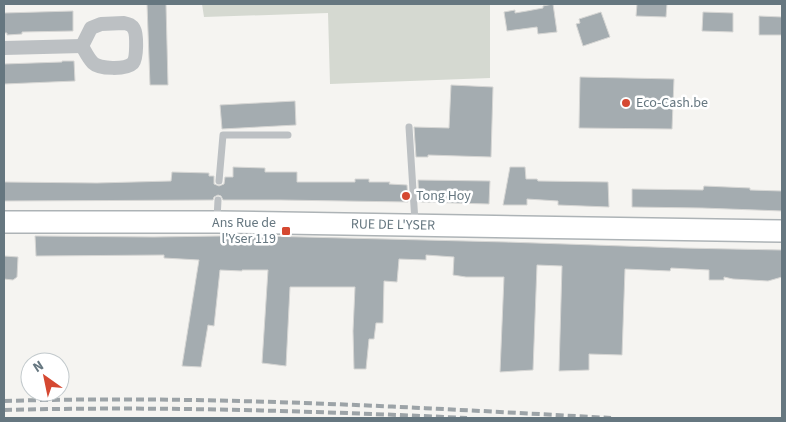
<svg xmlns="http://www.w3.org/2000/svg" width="786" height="422" viewBox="0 0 786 422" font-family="'Source Sans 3',sans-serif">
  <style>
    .green { fill: #d5d9d1 }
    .building { fill: #a4acb0; stroke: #d6d6d4 }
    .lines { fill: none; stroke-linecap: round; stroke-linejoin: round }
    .primary-casing { stroke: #adb3b6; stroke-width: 24 }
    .service { stroke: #bcc0c3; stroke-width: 7 }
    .minor { stroke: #bcc0c3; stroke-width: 14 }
    .primary { stroke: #fff; stroke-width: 21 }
    .rail { stroke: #9ca3a7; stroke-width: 4; stroke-dasharray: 8 4; stroke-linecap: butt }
    .poi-dot { fill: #d54831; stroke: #fff; stroke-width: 2 }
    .labels { text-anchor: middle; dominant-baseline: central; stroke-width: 5; stroke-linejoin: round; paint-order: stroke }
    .poi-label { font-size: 14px; fill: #667780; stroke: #fff; text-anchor: start }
    .street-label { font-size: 14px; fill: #667780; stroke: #fff }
  </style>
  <rect width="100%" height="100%" fill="#f5f4f1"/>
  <path class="green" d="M 202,4 L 490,4 L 490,78 L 330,84 L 328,13 L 204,17 Z"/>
  <g class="building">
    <path d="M 147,4 L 166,4 L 168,85 L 150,85 Z"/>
    <path d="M 553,4 L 557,32 L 538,34 L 537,27 L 507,31 L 504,12 L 515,10 L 515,13 L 527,11 L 543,8 L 543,6 Z"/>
    <path d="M 637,4 L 667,4 L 666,17 L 636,16 Z"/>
    <path d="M 73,11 L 73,31 L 22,32 L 22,34 L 7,35 L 7,33 L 4,33 L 4,13 Z"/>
    <path d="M 601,12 L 610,37 L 583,46 L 576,24 L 580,23 L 579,19 Z"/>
    <path d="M 703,12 L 733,13 L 733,32 L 702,31 Z"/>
    <path d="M 759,16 L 782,17 L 782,35 L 759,35 Z"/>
    <path d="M 62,61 L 74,61 L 75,81 L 4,84 L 4,64 L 62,62 Z"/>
    <path d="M 580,77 L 674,79 L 672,129 L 579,128 Z"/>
    <path d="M 451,85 L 493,87 L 491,157 L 428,155 L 428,157 L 416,157 L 414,127 L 449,128 Z"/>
    <path d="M 295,101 L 296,125 L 222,129 L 220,105 Z"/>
    <path d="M 233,167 L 265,168 L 265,172 L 297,172 L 297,182 L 355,182 L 355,179 L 369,179 L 369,182 L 390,182 L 389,184 L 407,185 L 408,202 L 281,200 L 223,200 L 221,196 L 218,195 L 214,197 L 213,200 L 4,201 L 4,182 L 97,183 L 171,181 L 172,172 L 209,173 L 209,176 L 214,176 L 214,184 L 219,186 L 224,184 L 225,177 L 233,177 Z"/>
    <path d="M 510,167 L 525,167 L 526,179 L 537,179 L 538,181 L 608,182 L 609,207 L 558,205 L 558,201 L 527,199 L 527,205 L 503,205 Z"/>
    <path d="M 418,180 L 490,181 L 489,204 L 419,202 Z"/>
    <path d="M 704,186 L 750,188 L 750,190 L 782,191 L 782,211 L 702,208 L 632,207 L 632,189 L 703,190 Z"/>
    <path d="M 222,235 L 506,242 L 682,248 L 782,250 L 782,277 L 768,281 L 733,279 L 724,277 L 724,280 L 709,280 L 709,270 L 671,268 L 670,271 L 625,269 L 622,355 L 589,354 L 589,370 L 559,371 L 562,266 L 537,265 L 533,370 L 500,372 L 504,277 L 466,277 L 453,275 L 454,257 L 426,255 L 426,260 L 399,259 L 397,282 L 384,281 L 383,323 L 376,323 L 374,339 L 369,339 L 366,369 L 354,369 L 353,331 L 355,287 L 290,287 L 286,366 L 262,363 L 268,270 L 242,270 L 242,271 L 220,270 L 214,326 L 208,325 L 201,367 L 182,366 L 199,260 L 164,258 L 164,255 L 36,256 L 35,236 L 154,237 L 221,236 Z"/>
    <path d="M 4,256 L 18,257 L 17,277 L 13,280 L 4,279 Z"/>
  </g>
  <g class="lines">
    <g class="primary-casing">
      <path id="primary" d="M 4,222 L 217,222 L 782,231"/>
    </g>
    <g class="service">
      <path d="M 409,127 L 415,222"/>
      <path d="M 219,181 L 223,135 L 288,135"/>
      <path d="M 217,219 L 218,200"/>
    </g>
    <g class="minor">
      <path d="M 124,23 C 129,24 132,25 134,29 C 137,34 137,58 133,63 C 126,70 99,69 93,63 C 88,58 85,51 82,46 L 91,28 L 101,24 Z"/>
      <path d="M 4,48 L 82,46"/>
    </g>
    <use href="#primary" class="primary"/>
    <g class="rail">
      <path d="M 4,401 C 206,395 409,407 611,418"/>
      <path d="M 4,410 C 158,406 313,411 467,418"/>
    </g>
  </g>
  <g class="poi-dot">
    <circle cx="626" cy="103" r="5"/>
    <circle cx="406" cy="196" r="5"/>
    <rect x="281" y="226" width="10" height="10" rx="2.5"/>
  </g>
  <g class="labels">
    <g class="poi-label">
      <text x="636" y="103">Eco-Cash.be</text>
      <text x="416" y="196">Tong Hoy</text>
      <text x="276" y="223" text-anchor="end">Ans Rue de<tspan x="276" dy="16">l'Yser 119</tspan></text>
    </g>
    <g class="street-label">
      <text transform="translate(393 225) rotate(1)">RUE DE L'YSER</text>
    </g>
  </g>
  <rect width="786" height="422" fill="none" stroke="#667780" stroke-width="10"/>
  <g transform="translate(45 377) rotate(327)"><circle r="24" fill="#ffffff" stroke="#c2c9cc"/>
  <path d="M0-4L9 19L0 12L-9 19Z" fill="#d54831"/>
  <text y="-8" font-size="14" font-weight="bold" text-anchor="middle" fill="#667780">N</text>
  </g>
</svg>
